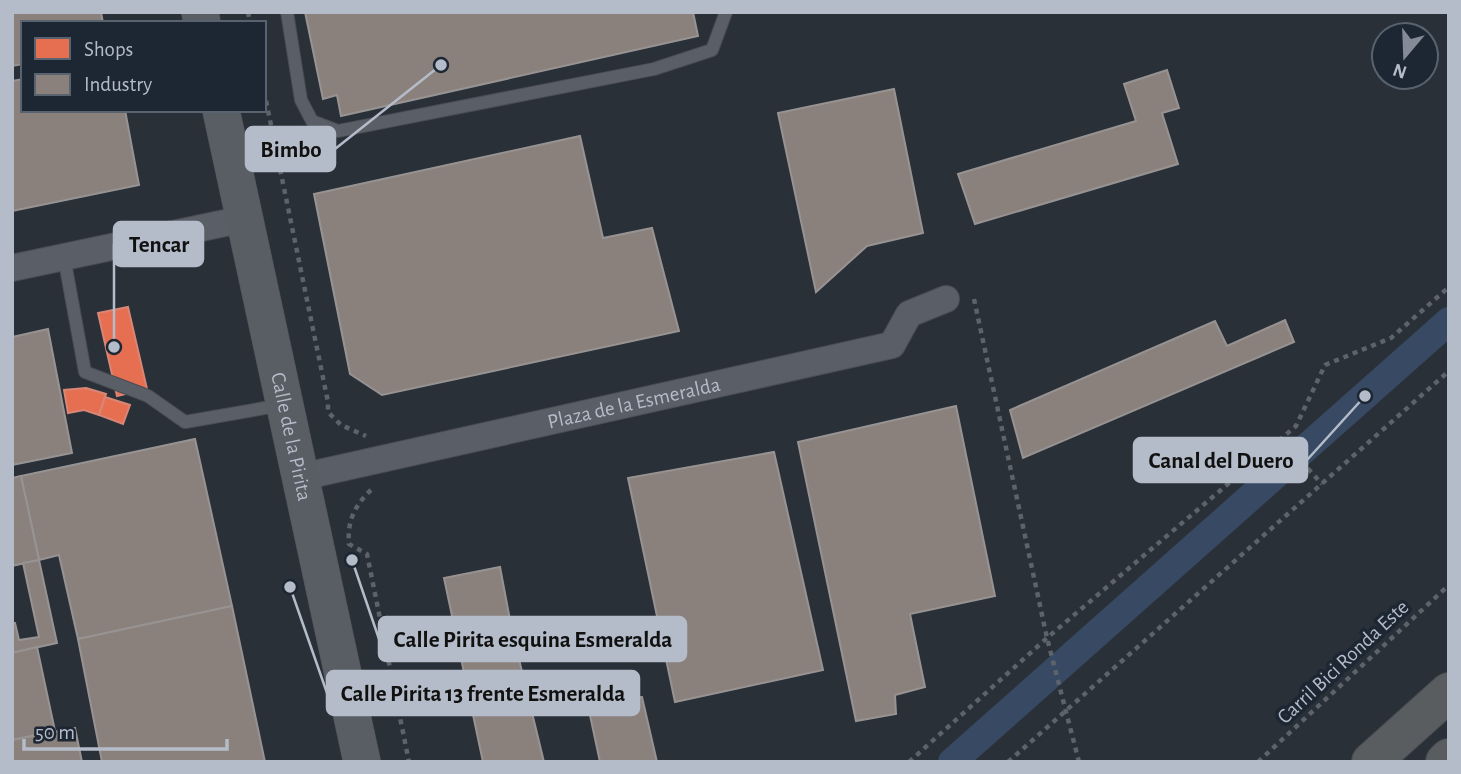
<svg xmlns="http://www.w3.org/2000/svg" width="1461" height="774" viewBox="0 0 1461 774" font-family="'Alegreya Sans',sans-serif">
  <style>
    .shops { fill: #e76f51; stroke: #d88675; stroke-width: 2 }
    .industry { fill: #8a817c; stroke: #979393; stroke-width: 2 }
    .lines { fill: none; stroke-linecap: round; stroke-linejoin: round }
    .canal { stroke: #384963; stroke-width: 28 }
    .lane-casing { stroke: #484c53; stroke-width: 14 }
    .street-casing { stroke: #484c53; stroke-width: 28 }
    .secondary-casing { stroke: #484c53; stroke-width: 38 }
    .highway-casing { stroke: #474c53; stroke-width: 40 }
    .path { stroke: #5d636a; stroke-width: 4.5; stroke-dasharray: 5 5; stroke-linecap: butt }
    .lane { stroke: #5a5e66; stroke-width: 12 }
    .street { stroke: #5a5e66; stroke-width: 26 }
    .secondary { stroke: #595d64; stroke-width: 37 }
    .highway { stroke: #5a5d60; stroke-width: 38 }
    .labels { text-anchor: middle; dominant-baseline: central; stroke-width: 7; stroke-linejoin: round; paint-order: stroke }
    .street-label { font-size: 21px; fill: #b4bcc9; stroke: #1d2633 }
    .leader { fill: none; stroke: #b4bcc9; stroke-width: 2.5 }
    .callout-dot { fill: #b4bcc9; stroke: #1d2633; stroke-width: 2.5 }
    .callout { fill: #b4bcc9; stroke: #b4bcc9; stroke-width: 2.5 }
    .callout-label { font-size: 23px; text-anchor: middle; font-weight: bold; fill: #111 }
  </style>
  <rect width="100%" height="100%" fill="#2a3038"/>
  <g class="shops">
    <path d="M 128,307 L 147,389 L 117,396 L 98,313 Z"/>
    <path d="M 86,388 L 106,394 L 99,415 L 84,410 L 68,413 L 64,390 Z"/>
    <path d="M 105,397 L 130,405 L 123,424 L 99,415 Z"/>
  </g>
  <g class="industry">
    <path d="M 12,12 L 101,12 L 103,23 L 23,23 L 23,64 L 12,66 Z"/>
    <path d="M 305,12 L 693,12 L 698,36 L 341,116 L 337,95 L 323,99 Z"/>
    <path d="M 1167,70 L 1179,108 L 1162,113 L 1178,164 L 975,224 L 958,174 L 1136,121 L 1124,84 Z"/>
    <path d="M 23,79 L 23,110 L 125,110 L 139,185 L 12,211 L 12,81 Z"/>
    <path d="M 894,89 L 923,233 L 867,246 L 816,292 L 778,113 Z"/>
    <path d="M 580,136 L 603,238 L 652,228 L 679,331 L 382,395 L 350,374 L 314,194 Z"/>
    <path d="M 1285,320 L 1294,342 L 1023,458 L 1010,410 L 1215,321 L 1227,346 Z"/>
    <path d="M 48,329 L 72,453 L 12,465 L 12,337 Z"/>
    <path d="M 956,406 L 995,596 L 910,614 L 925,687 L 895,695 L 896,714 L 856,721 L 798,442 Z"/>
    <path d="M 195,439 L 232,606 L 78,639 L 59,555 L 39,560 L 21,476 Z"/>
    <path d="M 774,452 L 823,670 L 675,702 L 628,478 Z"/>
    <path d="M 21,476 L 39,560 L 12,566 L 12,478 Z"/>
    <path d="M 39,560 L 57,643 L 12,653 L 12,623 L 15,623 L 19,640 L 39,637 L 23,563 Z"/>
    <path d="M 500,567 L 510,620 L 526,618 L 531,644 L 516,647 L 544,762 L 483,762 L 444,578 Z"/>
    <path d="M 232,606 L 265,762 L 102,762 L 78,639 Z"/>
    <path d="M 37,647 L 55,731 L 12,740 L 12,653 Z"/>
    <path d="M 623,677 L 628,698 L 642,697 L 657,762 L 600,762 L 588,706 L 600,702 L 595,682 Z"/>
    <path d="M 75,728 L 82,762 L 12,762 L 12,740 Z"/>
  </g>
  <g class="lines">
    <path class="canal" d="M 952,762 L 1449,321"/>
    <g class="lane-casing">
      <g id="lane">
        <path d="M 287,12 L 301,100 L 312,121 L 338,131 L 654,69 L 712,50 L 726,12"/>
        <path d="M 64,257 L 85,372 L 148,396 L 185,422 L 282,405"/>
      </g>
    </g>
    <g class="street-casing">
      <g id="street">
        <path d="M 12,268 L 244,219"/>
        <path id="s1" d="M 301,477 L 892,345 L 909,314 L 946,299"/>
      </g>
    </g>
    <g class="secondary-casing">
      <g id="secondary">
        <path d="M 200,12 L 202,23"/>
        <path id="s2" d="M 221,110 L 362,762"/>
      </g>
    </g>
    <g class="highway-casing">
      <g id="highway">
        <path d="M 1371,762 L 1449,692"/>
        <path d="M 1445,762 L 1449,758"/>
      </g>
    </g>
    <g class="path">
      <path d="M 248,12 L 250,23"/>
      <path d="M 264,91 L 328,402 L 328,412 L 341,425 L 366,436"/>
      <path d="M 974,299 L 1047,638 L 1079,762"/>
      <path d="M 1281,439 L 1322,484"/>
      <path d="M 371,490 C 355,505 347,521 349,544 L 367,554 L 409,762"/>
      <path d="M 909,762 L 1047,638 L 1296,426 L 1325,365 L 1391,338 L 1449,287"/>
      <path d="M 1008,762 L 1449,371"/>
      <path d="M 1258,762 L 1449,585"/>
    </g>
    <use href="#lane" class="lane"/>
    <use href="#street" class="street"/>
    <use href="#secondary" class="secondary"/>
    <use href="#highway" class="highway"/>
  </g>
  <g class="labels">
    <g class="street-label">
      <text stroke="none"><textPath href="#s1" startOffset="341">Plaza de la Esmeralda</textPath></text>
      <text stroke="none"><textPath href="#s2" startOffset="334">Calle de la Pirita</textPath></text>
      <text transform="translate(1343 662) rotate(-43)">Carril Bici Ronda Este</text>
    </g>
  </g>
  <path class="leader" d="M441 65L335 149M114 347L114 244M1365 396L1307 460M352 560L379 639M290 587L327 693"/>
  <g class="callout-dot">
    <circle cx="441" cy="65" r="7"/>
    <circle cx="114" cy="347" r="7"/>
    <circle cx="1365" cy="396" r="7"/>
    <circle cx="352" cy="560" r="7"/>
    <circle cx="290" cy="587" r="7"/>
  </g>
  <g class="callout">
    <rect x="246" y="127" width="89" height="44" rx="7"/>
    <rect x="114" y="222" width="89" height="44" rx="7"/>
    <rect x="1134" y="438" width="173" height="44" rx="7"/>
    <rect x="379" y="617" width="307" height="44" rx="7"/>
    <rect x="327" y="671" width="312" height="44" rx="7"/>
  </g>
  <g class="callout-label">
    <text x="291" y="157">Bimbo</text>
    <text x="159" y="252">Tencar</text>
    <text x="1221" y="468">Canal del Duero</text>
    <text x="533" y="647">Calle Pirita esquina Esmeralda</text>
    <text x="483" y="701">Calle Pirita 13 frente Esmeralda</text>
  </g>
  <rect width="1461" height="774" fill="none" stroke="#b4bcc9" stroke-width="28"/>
  <rect x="21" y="21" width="245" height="91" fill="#1d2633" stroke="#59626f" stroke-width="2"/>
  <rect x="35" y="38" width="35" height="21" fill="#e76f51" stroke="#59626f" stroke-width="2"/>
  <text x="84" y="56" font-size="21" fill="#b4bcc9">Shops</text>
  <rect x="35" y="74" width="35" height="21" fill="#8a817c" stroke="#59626f" stroke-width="2"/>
  <text x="84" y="91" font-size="21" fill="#b4bcc9">Industry</text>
  <g transform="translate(1405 56) rotate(199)"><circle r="33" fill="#1d2633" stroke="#59626f" stroke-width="2"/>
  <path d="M0-5L12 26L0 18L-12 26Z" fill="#848b96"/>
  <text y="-10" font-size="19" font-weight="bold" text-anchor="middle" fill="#b4bcc9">N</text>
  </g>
  <path d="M24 739v10h203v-10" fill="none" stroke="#b4bcc9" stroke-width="3.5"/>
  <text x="35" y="739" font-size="21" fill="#b4bcc9" stroke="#1d2633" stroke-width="5" paint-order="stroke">50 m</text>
</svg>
